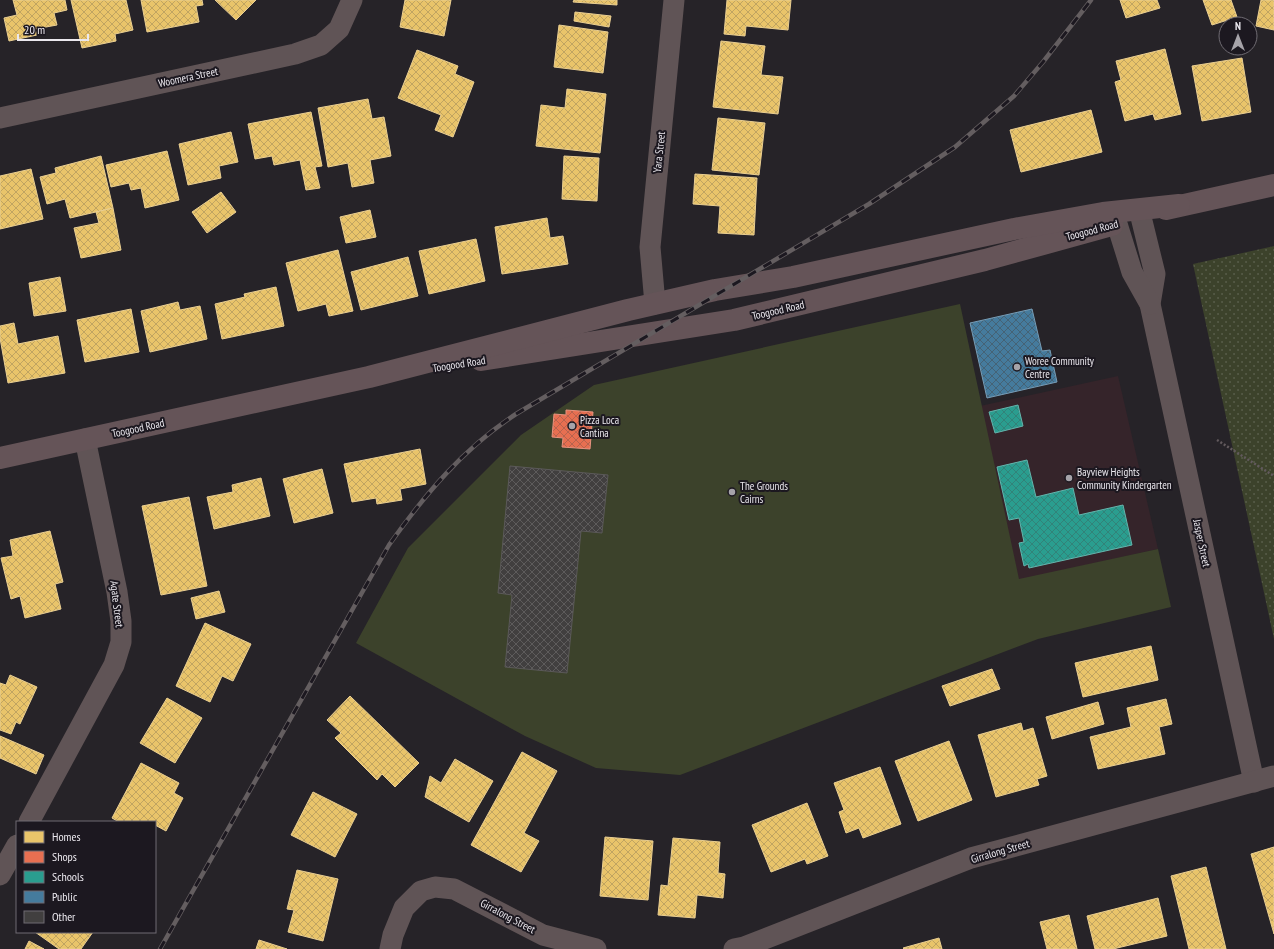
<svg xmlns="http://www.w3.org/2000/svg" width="1274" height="949" viewBox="0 0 1274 949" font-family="'PT Sans Narrow',sans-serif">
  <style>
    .education { fill: #35242a }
    .grass { fill: url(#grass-dots) }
    .park { fill: #3c422b }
    .homes { fill: url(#homes-cross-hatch); stroke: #eacf92 }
    .shops { fill: url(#shops-cross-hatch); stroke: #e89380 }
    .schools { fill: url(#schools-cross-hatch); stroke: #64b4ac }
    .public { fill: url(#public-cross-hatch); stroke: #779cb5 }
    .building { fill: url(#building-cross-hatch); stroke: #5b5959 }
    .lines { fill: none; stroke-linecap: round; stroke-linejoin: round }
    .path { stroke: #625a5d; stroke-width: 2.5; stroke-dasharray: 2 2; stroke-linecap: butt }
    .street { stroke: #605456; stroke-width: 21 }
    .secondary { stroke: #655458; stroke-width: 22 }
    .rail-casing { stroke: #645e60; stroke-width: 4.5 }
    .rail { stroke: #1c1820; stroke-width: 3; stroke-dasharray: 9; stroke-linecap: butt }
    .poi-dot { fill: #a6a3a9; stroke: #1c1820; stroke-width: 1.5 }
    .labels { text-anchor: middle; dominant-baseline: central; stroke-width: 4; stroke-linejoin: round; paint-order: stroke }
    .street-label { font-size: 11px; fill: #ebe8ee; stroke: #1c1820 }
    .poi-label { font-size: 11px; fill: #ebe8ee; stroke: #1c1820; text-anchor: start }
  </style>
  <defs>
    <pattern id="grass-dots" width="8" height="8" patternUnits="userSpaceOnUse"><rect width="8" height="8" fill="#3c422b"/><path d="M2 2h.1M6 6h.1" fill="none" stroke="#585d4a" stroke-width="1.8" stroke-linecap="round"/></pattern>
    <pattern id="homes-cross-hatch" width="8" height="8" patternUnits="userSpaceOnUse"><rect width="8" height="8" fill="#e9c46a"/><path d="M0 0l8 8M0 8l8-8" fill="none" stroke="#c0a461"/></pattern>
    <pattern id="shops-cross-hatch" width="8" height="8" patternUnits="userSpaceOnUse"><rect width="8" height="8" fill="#e76f51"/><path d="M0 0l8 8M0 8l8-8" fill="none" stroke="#b7634e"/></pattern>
    <pattern id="schools-cross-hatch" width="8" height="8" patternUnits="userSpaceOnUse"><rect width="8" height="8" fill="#2a9d8f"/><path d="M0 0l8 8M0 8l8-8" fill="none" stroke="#328379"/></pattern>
    <pattern id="public-cross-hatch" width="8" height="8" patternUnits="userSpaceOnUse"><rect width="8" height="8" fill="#457b9d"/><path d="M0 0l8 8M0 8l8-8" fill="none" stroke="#456376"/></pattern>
    <pattern id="building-cross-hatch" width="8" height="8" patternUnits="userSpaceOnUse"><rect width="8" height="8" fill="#413f3f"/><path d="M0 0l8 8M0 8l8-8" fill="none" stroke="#5d5b5b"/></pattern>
  </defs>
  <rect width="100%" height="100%" fill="#262328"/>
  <path class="education" d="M 1118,376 L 1158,549 L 1019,580 L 980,406 Z"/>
  <path class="grass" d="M 1274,246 L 1274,639 L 1193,264 Z"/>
  <path class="park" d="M 960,304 L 1019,579 L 1158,549 L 1171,607 L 1038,639 L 680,775 L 596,768 L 525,736 L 356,643 L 408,548 L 521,435 L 594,385 Z"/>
  <g class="homes">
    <path d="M 13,0 L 65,0 L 67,10 L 54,13 L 57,25 L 35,29 L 37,35 L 9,41 L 4,18 L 17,15 Z"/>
    <path d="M 71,0 L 126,0 L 133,30 L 115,34 L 116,41 L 82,48 Z"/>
    <path d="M 141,0 L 202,0 L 203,5 L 196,6 L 199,22 L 147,32 Z"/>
    <path d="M 215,0 L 256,0 L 236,20 Z"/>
    <path d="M 405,0 L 451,0 L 444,36 L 400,27 Z"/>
    <path d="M 574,0 L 617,0 L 617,5 L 573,2 Z"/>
    <path d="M 727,0 L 791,0 L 788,30 L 746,26 L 745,36 L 724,34 Z"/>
    <path d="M 1120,0 L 1157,0 L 1160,8 L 1126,18 Z"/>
    <path d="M 1203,0 L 1231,0 L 1237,17 L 1212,25 Z"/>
    <path d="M 1261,0 L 1274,0 L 1274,30 L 1256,26 Z"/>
    <path d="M 575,12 L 611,16 L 609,27 L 574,21 Z"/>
    <path d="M 559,25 L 608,32 L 603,73 L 554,67 Z"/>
    <path d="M 721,41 L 765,46 L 761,75 L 783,77 L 778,114 L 713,107 Z"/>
    <path d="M 1165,49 L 1181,114 L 1155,120 L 1153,114 L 1125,121 L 1115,82 L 1121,80 L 1116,61 Z"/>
    <path d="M 417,50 L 458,66 L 455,74 L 474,82 L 453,137 L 435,130 L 441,115 L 398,98 Z"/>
    <path d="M 1242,58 L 1251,112 L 1202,121 L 1192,66 Z"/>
    <path d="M 567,89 L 606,94 L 600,153 L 536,146 L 541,105 L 565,108 Z"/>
    <path d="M 368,99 L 372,119 L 384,117 L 391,156 L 370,160 L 374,183 L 352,187 L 348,163 L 328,167 L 318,108 Z"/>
    <path d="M 1091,110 L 1102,152 L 1021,172 L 1010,130 Z"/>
    <path d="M 311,112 L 322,166 L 315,167 L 320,188 L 306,190 L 300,160 L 274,165 L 272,156 L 255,159 L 248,124 Z"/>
    <path d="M 718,118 L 765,123 L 759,175 L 712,170 Z"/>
    <path d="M 231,132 L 238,162 L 219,166 L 221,178 L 188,185 L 179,144 Z"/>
    <path d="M 167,151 L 179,200 L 145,208 L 141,188 L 131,190 L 129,183 L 111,187 L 106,165 Z"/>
    <path d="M 101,156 L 113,208 L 70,218 L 65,199 L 47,204 L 40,177 L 56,173 L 55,168 Z"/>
    <path d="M 564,156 L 599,158 L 597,201 L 562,199 Z"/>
    <path d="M 31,169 L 43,219 L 0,229 L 0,176 Z"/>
    <path d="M 695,174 L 757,178 L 754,235 L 718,233 L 720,206 L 693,204 Z"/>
    <path d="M 221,192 L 236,212 L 207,233 L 192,212 Z"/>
    <path d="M 113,208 L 121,250 L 81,258 L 74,228 L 99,223 L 96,212 Z"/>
    <path d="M 370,210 L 376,237 L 346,243 L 340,217 Z"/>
    <path d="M 547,218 L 550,238 L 563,236 L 568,264 L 502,274 L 495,227 Z"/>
    <path d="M 476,239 L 485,281 L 429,294 L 419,251 Z"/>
    <path d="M 338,250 L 353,311 L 329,316 L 326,304 L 298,311 L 286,263 Z"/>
    <path d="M 408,257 L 418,296 L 361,310 L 351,272 Z"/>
    <path d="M 60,277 L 66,311 L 34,316 L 29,283 Z"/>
    <path d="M 276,287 L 284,326 L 222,339 L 215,304 L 245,297 L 244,294 Z"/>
    <path d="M 178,302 L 180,310 L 200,306 L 207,339 L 150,352 L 141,311 Z"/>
    <path d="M 131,309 L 139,352 L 85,362 L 77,320 Z"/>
    <path d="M 14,323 L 18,344 L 58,336 L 65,373 L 8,383 L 0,338 L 0,326 Z"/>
    <path d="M 420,449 L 426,484 L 400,489 L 402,500 L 377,504 L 376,498 L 352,502 L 344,464 Z"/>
    <path d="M 322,469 L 333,513 L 294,523 L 283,479 Z"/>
    <path d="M 261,478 L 270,516 L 214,529 L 207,497 L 233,492 L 232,485 Z"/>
    <path d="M 189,497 L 207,586 L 161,595 L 142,506 Z"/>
    <path d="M 50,531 L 63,582 L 55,584 L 61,609 L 25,618 L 20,596 L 11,599 L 1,558 L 13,556 L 10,540 Z"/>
    <path d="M 219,591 L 225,612 L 196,619 L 191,598 Z"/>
    <path d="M 205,623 L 251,644 L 233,681 L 222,676 L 210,702 L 176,686 Z"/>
    <path d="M 1151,646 L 1158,680 L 1083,697 L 1075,663 Z"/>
    <path d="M 992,669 L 1000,689 L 950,706 L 942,686 Z"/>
    <path d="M 10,675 L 37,687 L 20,724 L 16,722 L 11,734 L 0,730 L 0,683 L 6,685 Z"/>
    <path d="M 350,696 L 419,763 L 395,787 L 382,774 L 377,780 L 335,738 L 341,733 L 327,720 Z"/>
    <path d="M 167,698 L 202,718 L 175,763 L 140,743 Z"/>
    <path d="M 1166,699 L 1172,724 L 1159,727 L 1165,754 L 1098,769 L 1090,737 L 1131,727 L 1127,708 Z"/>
    <path d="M 1098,702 L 1104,724 L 1052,739 L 1046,717 Z"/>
    <path d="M 1021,723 L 1023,731 L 1033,728 L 1047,776 L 1037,779 L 1039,785 L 996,797 L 978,735 Z"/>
    <path d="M 0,736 L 44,755 L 36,774 L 0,758 Z"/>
    <path d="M 949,741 L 972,800 L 918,821 L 895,761 Z"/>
    <path d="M 522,752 L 557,771 L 524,833 L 539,841 L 521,872 L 471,845 Z"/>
    <path d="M 455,759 L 493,781 L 469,822 L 425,797 L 430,776 L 441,783 Z"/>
    <path d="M 141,763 L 179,783 L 174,793 L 183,798 L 166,831 L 155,825 L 155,822 L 119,822 L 112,818 Z"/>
    <path d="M 880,767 L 901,824 L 863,838 L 859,828 L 846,833 L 839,812 L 844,810 L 834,783 Z"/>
    <path d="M 313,792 L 357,814 L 335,857 L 291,835 Z"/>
    <path d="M 807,803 L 828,856 L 807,864 L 805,859 L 771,872 L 752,825 Z"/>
    <path d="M 605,837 L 653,841 L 648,900 L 600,896 Z"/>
    <path d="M 673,838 L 720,842 L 718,873 L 725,874 L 723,898 L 697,895 L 695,918 L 658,915 L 661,885 L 668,886 Z"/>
    <path d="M 1274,847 L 1274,934 L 1251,854 Z"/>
    <path d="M 1206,867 L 1226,949 L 1189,949 L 1171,876 Z"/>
    <path d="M 297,870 L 338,879 L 323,941 L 288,932 L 294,910 L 287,909 Z"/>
    <path d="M 1158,898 L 1167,936 L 1113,949 L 1095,949 L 1087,916 Z"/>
    <path d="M 1069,915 L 1077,949 L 1047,949 L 1040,922 Z"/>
    <path d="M 35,932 L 93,932 L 81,949 L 59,949 Z"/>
    <path d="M 939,938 L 942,949 L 904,949 L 903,948 Z"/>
    <path d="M 259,940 L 287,949 L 256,949 Z"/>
    <path d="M 29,941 L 44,949 L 25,949 Z"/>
  </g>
  <path class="shops" d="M 566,410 L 593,412 L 590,449 L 562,447 L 563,438 L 552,437 L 554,414 L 566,415 Z"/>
  <g class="schools">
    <path d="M 1018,405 L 1023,426 L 995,433 L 989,412 Z"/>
    <path d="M 1027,460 L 1036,497 L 1073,488 L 1079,515 L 1123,505 L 1132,545 L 1029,568 L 1028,564 L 1024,566 L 1019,543 L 1024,542 L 1019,518 L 1009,520 L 997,467 Z"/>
  </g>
  <path class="public" d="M 1032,309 L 1042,351 L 1050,350 L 1057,382 L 987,398 L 970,323 Z"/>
  <path class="building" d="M 510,466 L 608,475 L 602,533 L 581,531 L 567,673 L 505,667 L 512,595 L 498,593 Z"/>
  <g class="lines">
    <path class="path" d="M 1217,440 L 1274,476"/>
    <g class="street">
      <path d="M 0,118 L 295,54 L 321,45 L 339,29 L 352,0"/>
      <path d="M 1141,217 L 1155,274 L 1150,304 L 1254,782"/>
      <path d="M 1117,224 L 1132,272 L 1150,304"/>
      <path d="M 655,304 L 650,247 L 674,0"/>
      <path d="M 29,822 L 114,665 L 121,642 L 121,621 L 117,592 L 85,439"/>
      <path d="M 0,875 L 17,845"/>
      <path d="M 390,949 L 393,935 L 404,908 L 421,891 L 435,887 L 454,889 L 543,935 L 596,949"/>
      <path d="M 734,949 L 744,947 L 971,858 L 1274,776"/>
    </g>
    <g class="secondary">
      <path d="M 1166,209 L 1274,185"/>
      <path d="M 481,360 L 734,320 L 985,260 L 1112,225"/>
      <path d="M 0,458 L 369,377 L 628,310 L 715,290 L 793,277 L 1014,229 L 1103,213 L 1179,205"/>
    </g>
    <g class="rail-casing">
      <path id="rail" d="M 160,949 L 389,545 C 426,493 463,449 516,414 L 869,204 L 955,147 L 1014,96 L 1043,62 L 1091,0"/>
    </g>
    <use href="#rail" class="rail"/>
  </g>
  <g class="poi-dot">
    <circle cx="1017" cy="367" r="4"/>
    <circle cx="572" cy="426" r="4"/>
    <circle cx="1069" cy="478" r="4"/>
    <circle cx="732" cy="492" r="4"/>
  </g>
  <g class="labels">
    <g class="street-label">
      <text transform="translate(188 77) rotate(-12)">Woomera Street</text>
      <text transform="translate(659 152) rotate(-84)">Yara Street</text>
      <text transform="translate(1092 230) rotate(-15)">Toogood Road</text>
      <text transform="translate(778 310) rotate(-13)">Toogood Road</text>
      <text transform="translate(459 364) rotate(-9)">Toogood Road</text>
      <text transform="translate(138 428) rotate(-12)">Toogood Road</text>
      <text transform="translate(1202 543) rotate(78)">Jasper Street</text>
      <text transform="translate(117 604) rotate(83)">Agate Street</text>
      <text transform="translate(1000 851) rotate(-16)">Girralong Street</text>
      <text transform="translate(508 916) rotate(28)">Girralong Street</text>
    </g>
    <g class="poi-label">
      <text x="1025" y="361">Woree Community<tspan x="1025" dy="13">Centre</tspan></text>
      <text x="580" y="420">Pizza Loca<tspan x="580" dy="13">Cantina</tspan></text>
      <text x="1077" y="472">Bayview Heights<tspan x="1077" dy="13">Community Kindergarten</tspan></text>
      <text x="740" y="486">The Grounds<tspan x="740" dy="13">Cairns</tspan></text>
    </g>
  </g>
  <rect x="16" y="821" width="140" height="112" fill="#1c1820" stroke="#6f6b72"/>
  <rect x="24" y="831" width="20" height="12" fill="#e9c46a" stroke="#6f6b72"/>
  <text x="52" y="841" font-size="12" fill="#ebe8ee">Homes</text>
  <rect x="24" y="851" width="20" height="12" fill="#e76f51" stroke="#6f6b72"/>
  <text x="52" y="861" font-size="12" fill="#ebe8ee">Shops</text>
  <rect x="24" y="871" width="20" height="12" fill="#2a9d8f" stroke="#6f6b72"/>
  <text x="52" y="881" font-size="12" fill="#ebe8ee">Schools</text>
  <rect x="24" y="891" width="20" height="12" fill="#457b9d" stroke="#6f6b72"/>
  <text x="52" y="901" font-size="12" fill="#ebe8ee">Public</text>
  <rect x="24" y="911" width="20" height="12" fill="#413f3f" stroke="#6f6b72"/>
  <text x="52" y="921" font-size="12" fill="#ebe8ee">Other</text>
  <g transform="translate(1238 36)"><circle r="19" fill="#1c1820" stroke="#6f6b72"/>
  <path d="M0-3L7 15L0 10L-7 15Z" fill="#a6a3a9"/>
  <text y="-6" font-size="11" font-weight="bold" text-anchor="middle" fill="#ebe8ee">N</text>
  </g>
  <path d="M18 34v6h70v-6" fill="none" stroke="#ebe8ee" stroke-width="2"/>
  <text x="24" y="34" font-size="12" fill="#ebe8ee" stroke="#1c1820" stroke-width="3" paint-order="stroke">20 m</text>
</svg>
